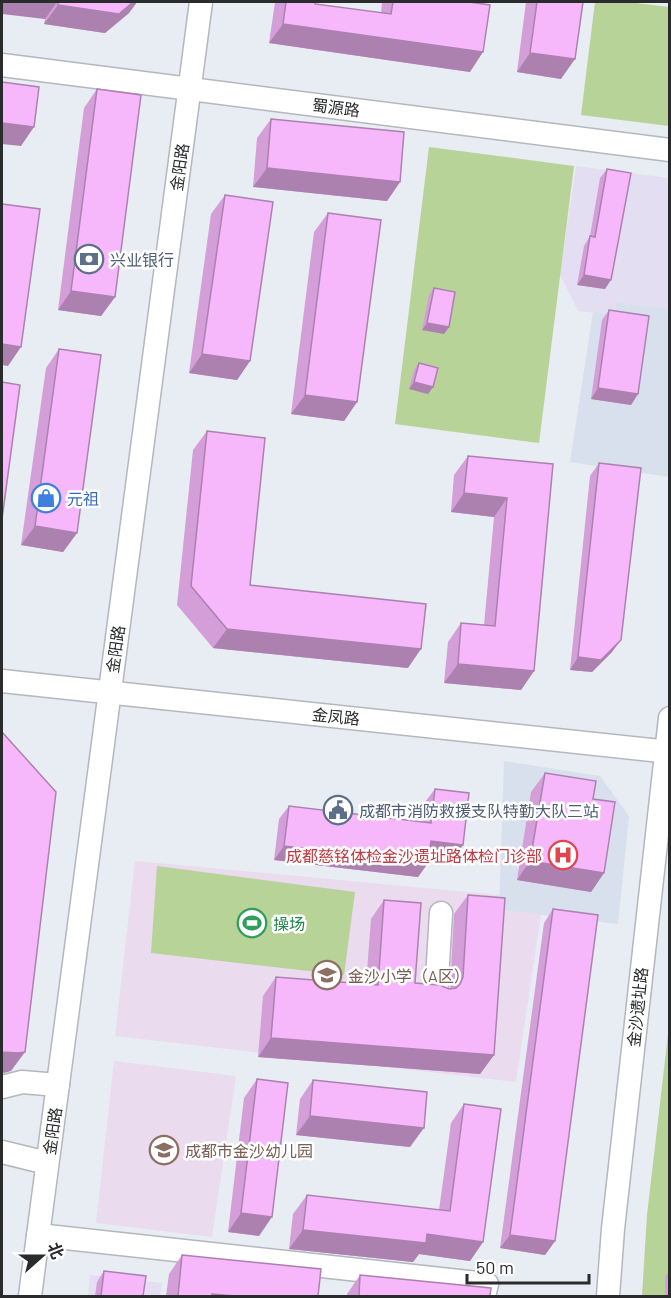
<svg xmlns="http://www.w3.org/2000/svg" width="671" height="1298" viewBox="0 0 671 1298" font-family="Barlow,'Noto Sans SC',sans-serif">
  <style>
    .commercial { fill: #e4def3 }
    .built { fill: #d8e0ee }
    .education { fill: #ebdbee }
    .green { fill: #b7d397 }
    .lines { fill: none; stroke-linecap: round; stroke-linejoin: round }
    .minor-casing { stroke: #b4b7be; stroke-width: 25 }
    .minor { stroke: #fff; stroke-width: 22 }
    .wall { fill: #d49ed8 }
    .shaded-wall { fill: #ac81b0 }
    .building { fill: #f6b8fb; stroke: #ac81b0; stroke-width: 1.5 }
    .labels { text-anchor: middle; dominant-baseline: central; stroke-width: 5; stroke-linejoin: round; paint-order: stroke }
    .street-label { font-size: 16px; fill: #292b2d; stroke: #fff }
    .service-label { font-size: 16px; fill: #4e5e75; stroke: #fff; text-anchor: start }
    .shop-label { font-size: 16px; fill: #366cbe; stroke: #fff; text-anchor: start }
    .health-label { font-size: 16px; fill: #be3a42; stroke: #fff; text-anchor: end }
    .leisure-label { font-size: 16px; fill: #27864d; stroke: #fff; text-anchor: start }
    .education-label { font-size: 16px; fill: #785e54; stroke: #fff; text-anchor: start }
  </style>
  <rect width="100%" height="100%" fill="#e8ecf3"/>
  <g class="commercial">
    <path d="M 576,166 L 669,178 L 669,309 L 618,302 L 615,315 L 578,311 L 560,275 Z"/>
    <path d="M 90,1275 L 162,1283 L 160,1296 L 88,1296 Z"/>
  </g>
  <g class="built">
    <path d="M 617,302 L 669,309 L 669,477 L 570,462 L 593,312 L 615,315 Z"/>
    <path d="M 504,761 L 600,776 L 629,816 L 618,924 L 499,910 Z"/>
  </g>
  <g class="education">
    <path d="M 135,861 L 500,895 L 499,910 L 541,914 L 516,1082 L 115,1036 Z"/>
    <path d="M 114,1061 L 236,1076 L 212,1237 L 96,1223 Z"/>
  </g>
  <g class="green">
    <path d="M 595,2 L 628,2 L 669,7 L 669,126 L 581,115 Z"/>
    <path d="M 429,147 L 574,166 L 539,443 L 395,424 Z"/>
    <path d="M 157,866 L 355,892 L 344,975 L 151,953 Z"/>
    <path d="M 669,1026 L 669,1296 L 642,1296 L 647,1215 Z"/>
  </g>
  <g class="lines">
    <g class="minor-casing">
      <g id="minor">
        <path d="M 2,65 L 670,150"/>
        <path d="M 2,681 L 670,752"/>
        <path d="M 436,995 L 441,913"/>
        <path d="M 2,1087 L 22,1082 L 58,1085"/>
        <path d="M 2,1152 L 47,1163"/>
        <path d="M 38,1235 L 487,1284 L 484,1296"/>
        <path d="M 30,1296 L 201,2"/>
        <path d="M 608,1296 L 613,1229 L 670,718"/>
      </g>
    </g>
    <use href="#minor" class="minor"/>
  </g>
  <g class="wall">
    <path d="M 2,2 L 137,2 L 129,13 L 105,33 L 44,24 L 45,19 Z"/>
    <path d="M 275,2 L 316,2 L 315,4 L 381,13 L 382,2 L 469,2 L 470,72 L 269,43 Z"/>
    <path d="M 526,2 L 583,2 L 561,79 L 517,72 Z"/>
    <path d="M 97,89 L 115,297 L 101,316 L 58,310 L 84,108 Z"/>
    <path d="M 271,119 L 400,182 L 387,201 L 253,187 L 257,138 Z"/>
    <path d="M 607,169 L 605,289 L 577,285 L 584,246 L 590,236 L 600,178 Z"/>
    <path d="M 225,195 L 250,361 L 237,380 L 189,373 L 211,214 Z"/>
    <path d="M 328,213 L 357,402 L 344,421 L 291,414 L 314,232 Z"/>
    <path d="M 434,288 L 449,327 L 444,334 L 422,330 L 429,295 Z"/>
    <path d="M 609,310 L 638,394 L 631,405 L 591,399 L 602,320 Z"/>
    <path d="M 59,349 L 77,533 L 63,552 L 21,545 L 46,368 Z"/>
    <path d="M 419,363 L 433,387 L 428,394 L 409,389 L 414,370 Z"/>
    <path d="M 207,431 L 250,585 L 408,668 L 213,648 L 177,605 L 193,450 Z"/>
    <path d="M 468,456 L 553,464 L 534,671 L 521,690 L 444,683 L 448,642 L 461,623 L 484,625 L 494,517 L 451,512 L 454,475 Z"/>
    <path d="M 599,463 L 612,652 L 592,672 L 570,670 L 590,476 Z"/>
    <path d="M 545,773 L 593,799 L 604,873 L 591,892 L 517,880 L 531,792 Z"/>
    <path d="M 435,789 L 463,845 L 453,859 L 429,856 L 428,863 L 418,877 L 274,860 L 279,819 L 289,806 L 423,822 L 425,802 Z"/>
    <path d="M 468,895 L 494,1055 L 480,1074 L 258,1057 L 263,996 L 276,977 L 366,984 L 371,919 L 384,900 L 415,983 L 450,989 L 454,914 Z"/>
    <path d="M 553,909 L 555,1241 L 545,1255 L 500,1248 L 544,923 Z"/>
    <path d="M 257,1079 L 259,1236 L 228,1232 L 244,1098 Z"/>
    <path d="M 313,1080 L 410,1147 L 296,1135 L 300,1099 Z"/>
    <path d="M 464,1104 L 483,1242 L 470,1261 L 419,1254 L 413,1262 L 289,1249 L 293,1214 L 307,1195 L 439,1210 L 451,1123 Z"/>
    <path d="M 182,1255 L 318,1296 L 166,1296 L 169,1274 Z"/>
    <path d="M 669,1270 L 669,1296 L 665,1296 L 665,1277 Z"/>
    <path d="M 104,1271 L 143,1296 L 95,1296 L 97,1282 Z"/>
    <path d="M 360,1275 L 490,1296 L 347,1296 L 347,1294 Z"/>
  </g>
  <g class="shaded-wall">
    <path d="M 2,2 L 57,2 L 45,19 L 2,14 Z"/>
    <path d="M 137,2 L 129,13 L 105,33 L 44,24 L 58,5 Z"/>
    <path d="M 283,24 L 483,52 L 470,72 L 269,43 Z"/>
    <path d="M 530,53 L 575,59 L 561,79 L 517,72 Z"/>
    <path d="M 2,123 L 34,127 L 21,146 L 2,144 Z"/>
    <path d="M 267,168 L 400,182 L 387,201 L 253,187 Z"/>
    <path d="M 584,275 L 611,280 L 605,289 L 577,285 Z"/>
    <path d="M 71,291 L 115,297 L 101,316 L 58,310 Z"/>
    <path d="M 427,323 L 449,327 L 444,334 L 422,330 Z"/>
    <path d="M 2,344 L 21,347 L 8,366 L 2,365 Z"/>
    <path d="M 202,354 L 250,361 L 237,380 L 189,373 Z"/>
    <path d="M 414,382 L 433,387 L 428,394 L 409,389 Z"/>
    <path d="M 598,388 L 638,394 L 631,405 L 591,399 Z"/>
    <path d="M 305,395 L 357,402 L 344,421 L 291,414 Z"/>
    <path d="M 464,493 L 507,498 L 494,517 L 451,512 Z"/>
    <path d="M 35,526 L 77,533 L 63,552 L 21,545 Z"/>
    <path d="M 227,629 L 421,649 L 408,668 L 213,648 Z"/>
    <path d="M 621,640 L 612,652 L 592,672 L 570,670 L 578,657 Z"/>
    <path d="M 458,664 L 534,671 L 521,690 L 444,683 Z"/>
    <path d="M 431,841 L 463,845 L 453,859 L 421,855 Z"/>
    <path d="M 284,846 L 428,863 L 418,877 L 274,860 Z"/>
    <path d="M 530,861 L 604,873 L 591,892 L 517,880 Z"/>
    <path d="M 271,1038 L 494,1055 L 480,1074 L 258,1057 Z"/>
    <path d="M 2,1052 L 25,1052 L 11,1071 L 4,1073 L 2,1072 Z"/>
    <path d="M 310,1116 L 424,1128 L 410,1147 L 296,1135 Z"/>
    <path d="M 241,1213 L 272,1217 L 259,1236 L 228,1232 Z"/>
    <path d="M 303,1230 L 427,1234 L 483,1242 L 470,1261 L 419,1254 L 413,1262 L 289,1249 Z"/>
    <path d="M 510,1235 L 555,1241 L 545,1255 L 500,1248 Z"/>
    <path d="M 212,1294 L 235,1296 L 210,1296 Z"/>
  </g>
  <g class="building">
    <path d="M 58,2 L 133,2 L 119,14 L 58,5 Z"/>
    <path d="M 286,2 L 316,2 L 315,4 L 391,14 L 393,2 L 469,2 L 490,5 L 483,52 L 283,24 Z"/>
    <path d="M 537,2 L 583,2 L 575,59 L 530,53 Z"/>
    <path d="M 2,82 L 39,87 L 34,127 L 2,123 Z"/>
    <path d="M 97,89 L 141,95 L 115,297 L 71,291 Z"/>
    <path d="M 271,119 L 404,132 L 400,182 L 267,168 Z"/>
    <path d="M 607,169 L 631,173 L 611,280 L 584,275 L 590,236 L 595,237 Z"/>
    <path d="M 225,195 L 273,202 L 250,361 L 202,354 Z"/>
    <path d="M 2,204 L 40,209 L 21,347 L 2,344 Z"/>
    <path d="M 328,213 L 381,220 L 357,402 L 305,395 Z"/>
    <path d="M 434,288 L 455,292 L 449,327 L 427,323 Z"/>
    <path d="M 609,310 L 649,316 L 638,394 L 598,388 Z"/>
    <path d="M 59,349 L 101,355 L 77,533 L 35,526 Z"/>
    <path d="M 419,363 L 438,368 L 433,387 L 414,382 Z"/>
    <path d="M 2,382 L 20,385 L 2,519 Z"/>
    <path d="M 207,431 L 265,438 L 250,585 L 426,604 L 421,649 L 227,629 L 191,586 Z"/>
    <path d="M 468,456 L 553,464 L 534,671 L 458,664 L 461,623 L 495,626 L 507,498 L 464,493 Z"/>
    <path d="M 599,463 L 641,468 L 621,640 L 601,660 L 578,657 Z"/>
    <path d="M 2,732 L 56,792 L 25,1052 L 18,1053 L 2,1052 Z"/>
    <path d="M 545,773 L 596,781 L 593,799 L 615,802 L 604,873 L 530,861 Z"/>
    <path d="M 435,789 L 469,793 L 463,845 L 431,841 L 428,863 L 284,846 L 289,806 L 431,823 Z"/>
    <path d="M 468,895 L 505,898 L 494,1055 L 271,1038 L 276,977 L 378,985 L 384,900 L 421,903 L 415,983 L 440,985 L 449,989 L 456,988 L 460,984 L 463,977 Z"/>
    <path d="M 553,909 L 598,915 L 555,1241 L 510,1235 Z"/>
    <path d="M 257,1079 L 288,1083 L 272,1217 L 241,1213 Z"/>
    <path d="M 313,1080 L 427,1092 L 424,1128 L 310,1116 Z"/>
    <path d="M 464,1104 L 501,1109 L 483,1242 L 427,1234 L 426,1243 L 303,1230 L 307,1195 L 450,1211 Z"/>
    <path d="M 182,1255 L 321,1269 L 318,1296 L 235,1296 L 212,1294 L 212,1296 L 178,1296 Z"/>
    <path d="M 104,1271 L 146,1276 L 143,1296 L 101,1296 Z"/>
    <path d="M 360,1275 L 491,1288 L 490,1296 L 359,1296 Z"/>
  </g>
  <defs>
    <g id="bank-ring" transform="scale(1.5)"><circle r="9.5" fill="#fff" stroke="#5c6f8a" stroke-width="1.5"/><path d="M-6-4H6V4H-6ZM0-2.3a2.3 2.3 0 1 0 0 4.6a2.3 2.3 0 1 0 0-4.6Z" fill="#5c6f8a"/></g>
    <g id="shop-ring" transform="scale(1.5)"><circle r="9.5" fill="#fff" stroke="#3f7fe0" stroke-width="1.5"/><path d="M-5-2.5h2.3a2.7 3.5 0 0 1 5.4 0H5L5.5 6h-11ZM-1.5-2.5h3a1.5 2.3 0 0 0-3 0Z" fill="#3f7fe0"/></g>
    <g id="civic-ring" transform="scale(1.5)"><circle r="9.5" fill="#fff" stroke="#5c6f8a" stroke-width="1.5"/><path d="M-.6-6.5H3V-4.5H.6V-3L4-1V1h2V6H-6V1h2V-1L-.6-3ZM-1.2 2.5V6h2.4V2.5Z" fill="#5c6f8a"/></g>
    <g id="hospital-ring" transform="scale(1.5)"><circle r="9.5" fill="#fff" stroke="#e0444e" stroke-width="1.5"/><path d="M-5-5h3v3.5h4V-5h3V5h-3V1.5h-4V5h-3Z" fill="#e0444e"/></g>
    <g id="stadium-ring" transform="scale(1.5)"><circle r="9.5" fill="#fff" stroke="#2e9e5b" stroke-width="1.5"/><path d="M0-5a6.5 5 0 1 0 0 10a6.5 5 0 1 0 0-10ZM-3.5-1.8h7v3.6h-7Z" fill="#2e9e5b"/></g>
    <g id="school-ring" transform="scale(1.5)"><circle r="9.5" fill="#fff" stroke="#8d6e63" stroke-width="1.5"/><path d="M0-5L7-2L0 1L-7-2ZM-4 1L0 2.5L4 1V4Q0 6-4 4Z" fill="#8d6e63"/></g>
  </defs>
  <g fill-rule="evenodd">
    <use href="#bank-ring" x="89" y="259"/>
    <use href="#shop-ring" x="46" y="498"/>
    <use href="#civic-ring" x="338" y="810"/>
    <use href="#hospital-ring" x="563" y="855"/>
    <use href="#stadium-ring" x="252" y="923"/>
    <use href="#school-ring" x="327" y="975"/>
    <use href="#school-ring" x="164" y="1150"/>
  </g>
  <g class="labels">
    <g class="street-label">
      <text transform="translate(336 107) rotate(7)">蜀源路</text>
      <text transform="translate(179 167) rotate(-82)">金阳路</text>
      <text transform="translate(115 649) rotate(-82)">金阳路</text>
      <text transform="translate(336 716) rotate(6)">金凤路</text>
      <text transform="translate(637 1007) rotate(-84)">金沙遗址路</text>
      <text transform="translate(52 1131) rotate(-82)">金阳路</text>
    </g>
    <g class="service-label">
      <text x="110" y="259">兴业银行</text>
      <text x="359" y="810">成都市消防救援支队特勤大队三站</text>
    </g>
    <g class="shop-label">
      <text x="67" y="498">元祖</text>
    </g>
    <g class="health-label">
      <text x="542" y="855">成都慈铭体检金沙遗址路体检门诊部</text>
    </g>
    <g class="leisure-label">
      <text x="273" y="923">操场</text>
    </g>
    <g class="education-label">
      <text x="348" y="975">金沙小学（A区）</text>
      <text x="185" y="1150">成都市金沙幼儿园</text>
    </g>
  </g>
  <rect width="671" height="1298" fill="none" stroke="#292b2d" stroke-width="6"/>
  <g transform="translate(42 1256) rotate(69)" stroke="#ffffff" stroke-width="4.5" paint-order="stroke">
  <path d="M0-4.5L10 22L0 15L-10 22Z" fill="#292b2d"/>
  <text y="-9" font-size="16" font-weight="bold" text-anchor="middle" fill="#292b2d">北</text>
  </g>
  <path d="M467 1274v9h122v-9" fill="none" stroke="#292b2d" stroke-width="3"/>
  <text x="476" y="1274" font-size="18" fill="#292b2d" stroke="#ffffff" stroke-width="4.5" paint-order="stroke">50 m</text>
</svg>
